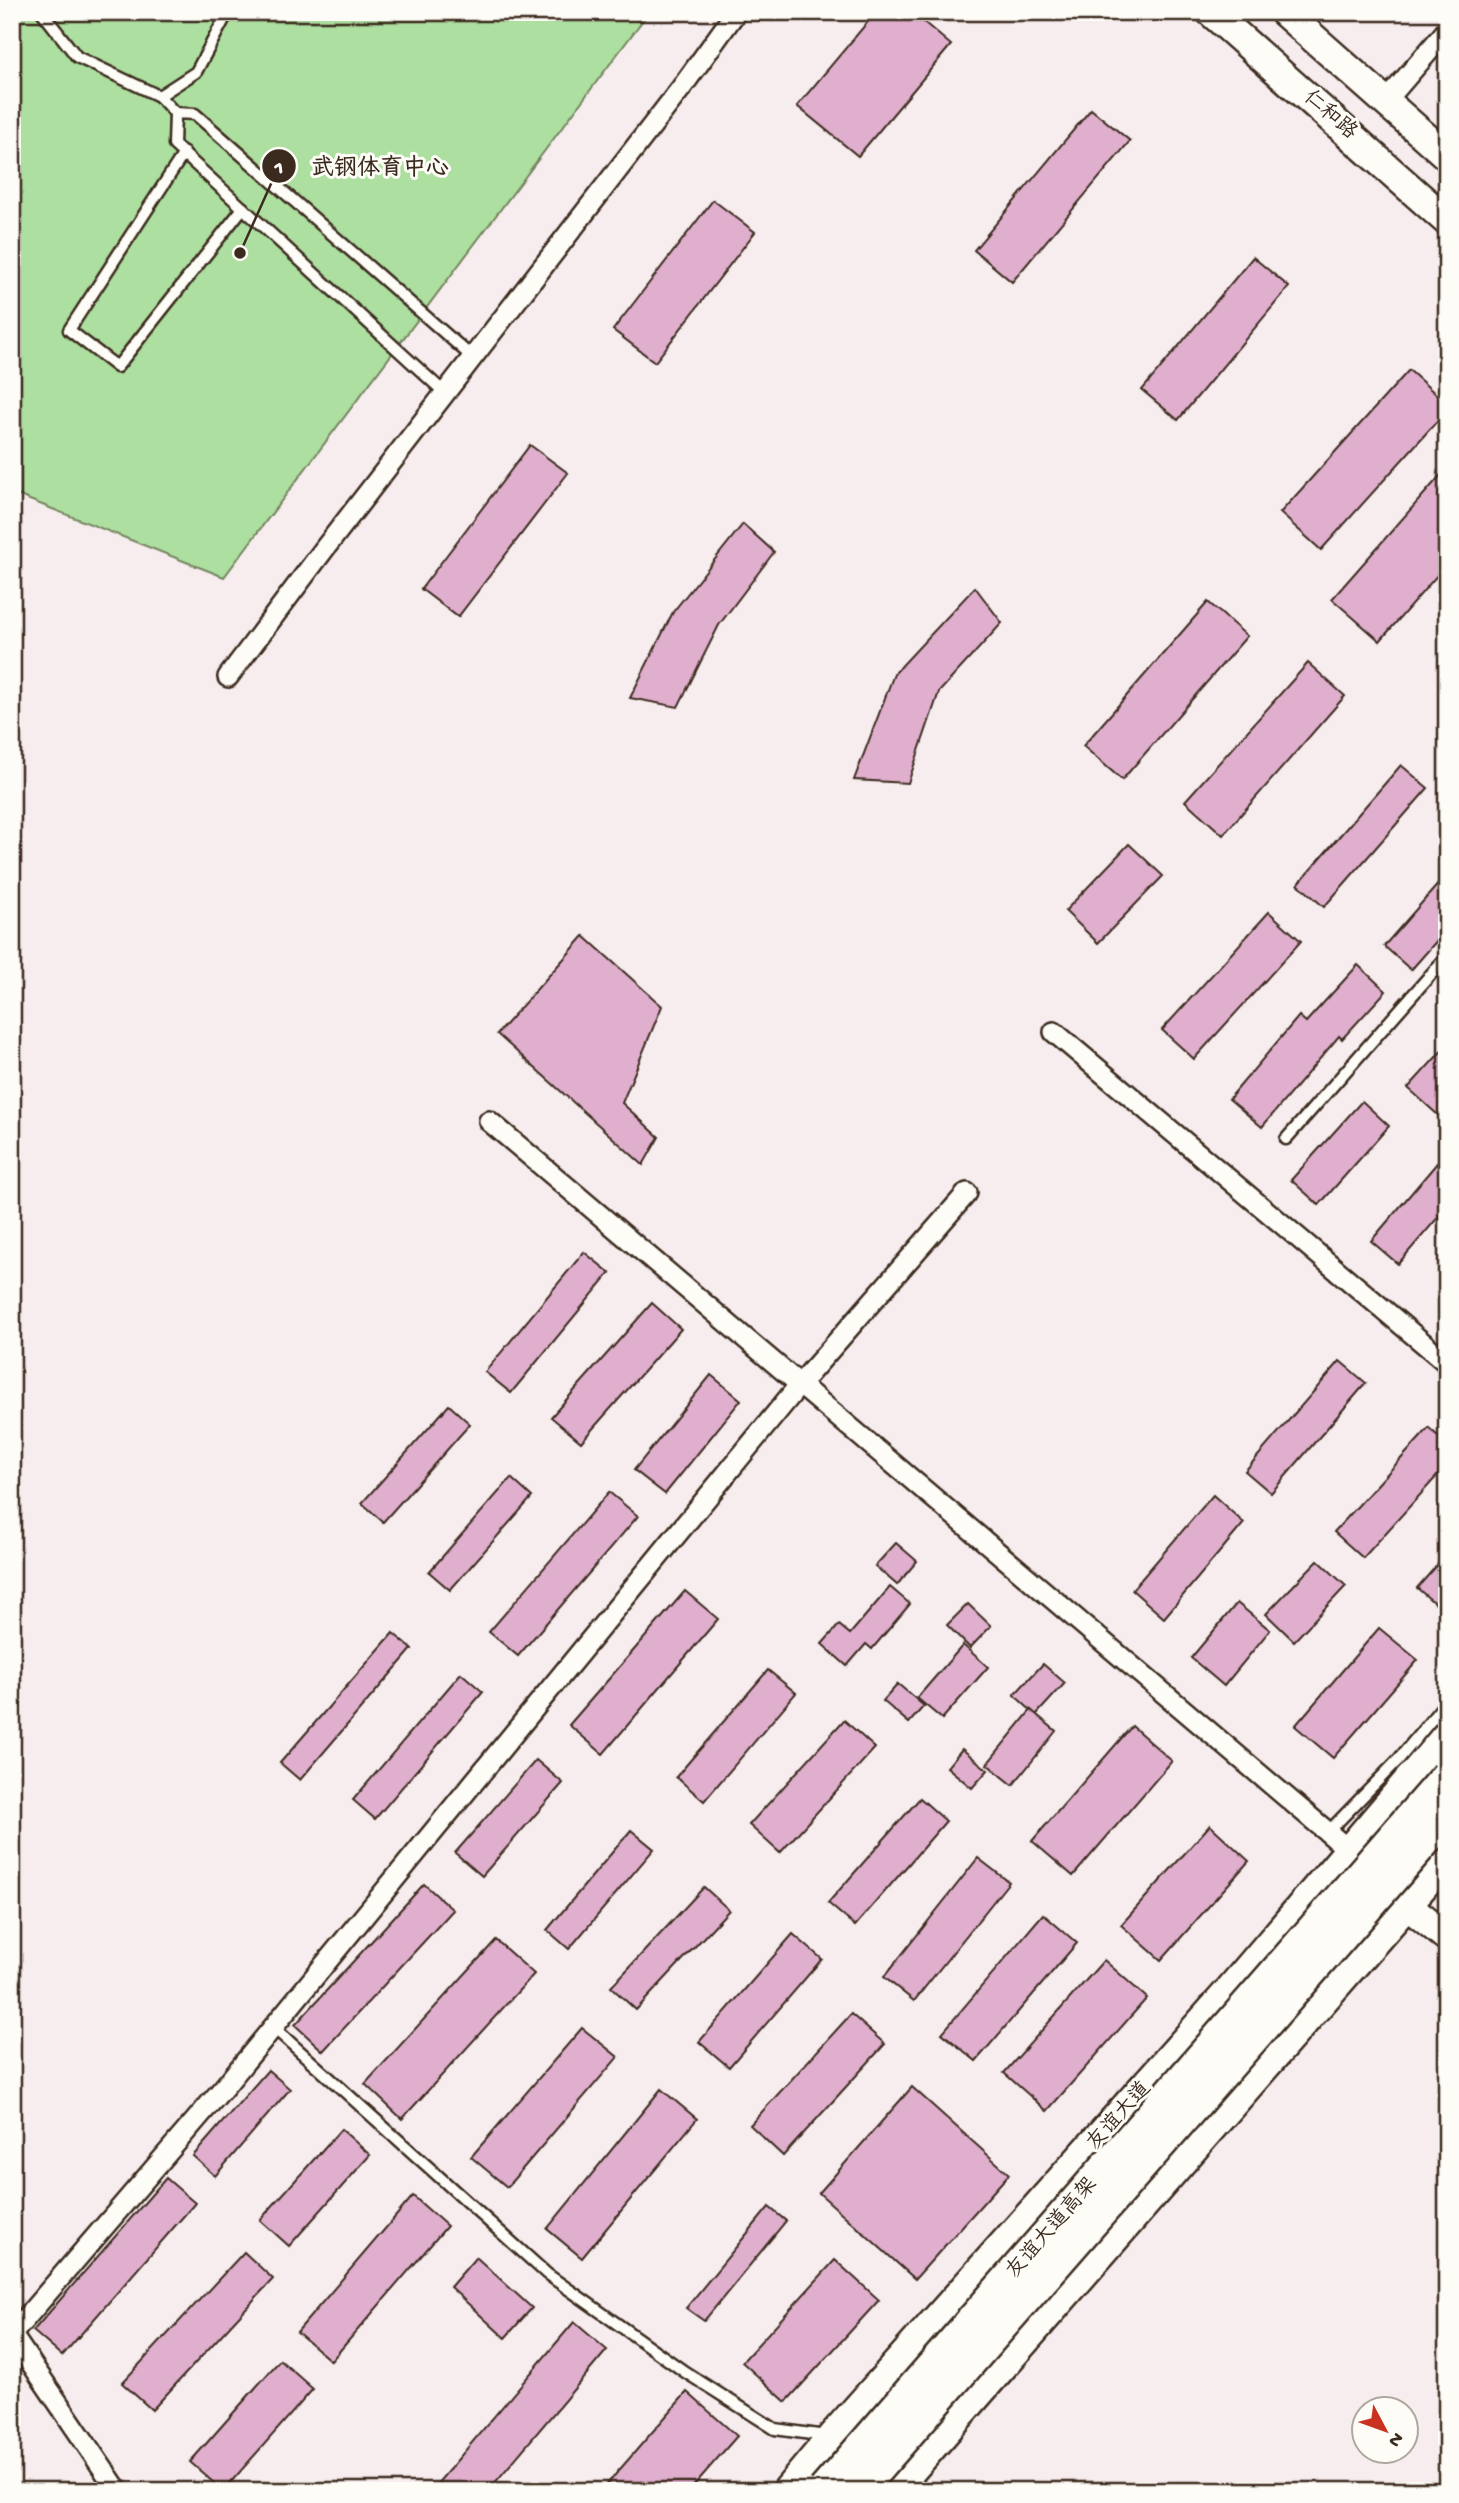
<svg xmlns="http://www.w3.org/2000/svg" width="1459" height="2503" viewBox="0 0 1459 2503" font-family="'Gochi Hand','LXGW WenKai TC',sans-serif">
  <style>
    .green { fill: #addfa0; stroke: #74845f; stroke-width: 2 }
    .building { fill: #e1afce; stroke: #3b2a1e; stroke-width: 2 }
    .lines { fill: none; stroke-linecap: round; stroke-linejoin: round }
    .lane-casing { stroke: #3b2a1e; stroke-width: 15 }
    .street-casing { stroke: #3b2a1e; stroke-width: 24 }
    .secondary-casing { stroke: #3b2a1e; stroke-width: 33 }
    .primary-casing { stroke: #3b2a1e; stroke-width: 37 }
    .lane { stroke: #fdfcf7; stroke-width: 10 }
    .street { stroke: #fdfcf7; stroke-width: 19 }
    .secondary { stroke: #fdfcf7; stroke-width: 28 }
    .primary { stroke: #fdfcf7; stroke-width: 32 }
    .primary-bridge-casing { stroke: #3b2a1e; stroke-width: 37; stroke-linecap: butt }
    .primary-bridge { stroke: #fdfcf7; stroke-width: 32 }
    .labels { text-anchor: middle; dominant-baseline: central; stroke-width: 6; stroke-linejoin: round; paint-order: stroke }
    .street-label { font-size: 21px; fill: #3b2a1e; stroke: #fdfcf7 }
    .leader { fill: none; stroke: #3b2a1e; stroke-width: 2.5 }
    .callout-dot { fill: #3b2a1e; stroke: #fdfcf7; stroke-width: 2.5 }
    .mark-label { font-size: 21px; text-anchor: middle; font-weight: bold; fill: #fff }
    .callout-label { font-size: 23px; text-anchor: middle; font-weight: bold; fill: #3b2a1e; stroke: #fdfcf7; stroke-width: 6; stroke-linejoin: round; paint-order: stroke }
  </style>
  <rect width="100%" height="100%" fill="#f7edef"/>
  <filter id="ink" filterUnits="userSpaceOnUse"><feTurbulence type="fractalNoise" baseFrequency=".0143" numOctaves="2"/><feDisplacementMap in="SourceGraphic" scale="14" xChannelSelector="R" yChannelSelector="G"/><feConvolveMatrix kernelMatrix="1 2 1 2 8 2 1 2 1" color-interpolation-filters="sRGB"/></filter>
  <g filter="url(#ink)">
    <path class="green" d="M 12,12 L 649,12 L 224,577 L 12,493 Z"/>
    <g class="building">
      <path d="M 876,12 L 912,12 L 951,45 L 858,156 L 797,106 Z"/>
      <path d="M 1091,109 L 1130,141 L 1012,282 L 974,250 Z"/>
      <path d="M 713,200 L 755,232 L 655,362 L 613,330 Z"/>
      <path d="M 1253,257 L 1289,287 L 1178,420 L 1142,390 Z"/>
      <path d="M 1409,370 L 1447,404 L 1447,410 L 1321,550 L 1280,513 Z"/>
      <path d="M 530,445 L 568,473 L 458,617 L 421,589 Z"/>
      <path d="M 1447,468 L 1447,564 L 1380,641 L 1332,599 Z"/>
      <path d="M 743,524 L 774,552 L 719,625 L 678,707 L 630,698 L 673,612 Z"/>
      <path d="M 975,587 L 1002,623 L 939,692 L 908,783 L 854,780 L 894,674 Z"/>
      <path d="M 1208,602 L 1247,636 L 1122,780 L 1083,746 Z"/>
      <path d="M 1308,663 L 1345,696 L 1223,835 L 1185,801 Z"/>
      <path d="M 1401,765 L 1428,788 L 1324,907 L 1298,884 Z"/>
      <path d="M 1129,844 L 1163,876 L 1098,943 L 1065,911 Z"/>
      <path d="M 1447,874 L 1447,929 L 1411,970 L 1384,946 Z"/>
      <path d="M 1269,912 L 1301,941 L 1194,1059 L 1162,1030 Z"/>
      <path d="M 584,936 L 662,1006 L 622,1103 L 659,1137 L 643,1165 L 497,1034 Z"/>
      <path d="M 1358,965 L 1386,991 L 1342,1039 L 1339,1036 L 1262,1127 L 1229,1099 L 1299,1016 L 1306,1022 Z"/>
      <path d="M 1447,1045 L 1447,1105 L 1438,1115 L 1408,1088 Z"/>
      <path d="M 1362,1101 L 1389,1126 L 1319,1205 L 1291,1180 Z"/>
      <path d="M 1437,1163 L 1447,1171 L 1447,1207 L 1398,1264 L 1371,1241 Z"/>
      <path d="M 584,1252 L 610,1273 L 511,1393 L 485,1372 Z"/>
      <path d="M 652,1303 L 681,1329 L 581,1442 L 551,1417 Z"/>
      <path d="M 1340,1361 L 1366,1383 L 1271,1493 L 1245,1471 Z"/>
      <path d="M 711,1375 L 741,1400 L 665,1494 L 634,1470 Z"/>
      <path d="M 449,1405 L 470,1424 L 383,1522 L 362,1503 Z"/>
      <path d="M 1429,1428 L 1447,1444 L 1447,1465 L 1363,1558 L 1334,1532 Z"/>
      <path d="M 511,1478 L 532,1497 L 450,1590 L 429,1572 Z"/>
      <path d="M 609,1492 L 638,1516 L 518,1656 L 489,1632 Z"/>
      <path d="M 1213,1495 L 1244,1523 L 1164,1618 L 1132,1590 Z"/>
      <path d="M 896,1543 L 917,1561 L 897,1585 L 875,1566 Z"/>
      <path d="M 1447,1554 L 1447,1614 L 1417,1588 Z"/>
      <path d="M 1318,1560 L 1346,1586 L 1294,1641 L 1266,1614 Z"/>
      <path d="M 890,1587 L 910,1604 L 872,1649 L 866,1644 L 847,1666 L 822,1644 L 839,1625 L 850,1634 Z"/>
      <path d="M 685,1591 L 718,1619 L 603,1754 L 569,1725 Z"/>
      <path d="M 1237,1603 L 1270,1630 L 1224,1686 L 1191,1658 Z"/>
      <path d="M 968,1604 L 991,1626 L 970,1648 L 947,1625 Z"/>
      <path d="M 1379,1628 L 1418,1660 L 1333,1758 L 1295,1726 Z"/>
      <path d="M 393,1633 L 412,1649 L 300,1780 L 280,1763 Z"/>
      <path d="M 963,1645 L 988,1667 L 942,1719 L 917,1698 Z"/>
      <path d="M 1043,1664 L 1065,1683 L 1036,1715 L 1014,1695 Z"/>
      <path d="M 768,1670 L 796,1693 L 704,1801 L 676,1777 Z"/>
      <path d="M 461,1673 L 483,1692 L 375,1819 L 353,1800 Z"/>
      <path d="M 898,1684 L 924,1706 L 909,1723 L 883,1701 Z"/>
      <path d="M 1031,1710 L 1056,1731 L 1013,1785 L 987,1764 Z"/>
      <path d="M 844,1720 L 875,1748 L 780,1853 L 749,1825 Z"/>
      <path d="M 1132,1726 L 1172,1761 L 1073,1876 L 1032,1841 Z"/>
      <path d="M 962,1749 L 988,1770 L 972,1788 L 947,1767 Z"/>
      <path d="M 536,1760 L 563,1783 L 482,1876 L 455,1853 Z"/>
      <path d="M 920,1798 L 946,1821 L 855,1926 L 828,1903 Z"/>
      <path d="M 1210,1825 L 1249,1861 L 1161,1960 L 1121,1925 Z"/>
      <path d="M 631,1830 L 654,1849 L 569,1949 L 547,1930 Z"/>
      <path d="M 978,1858 L 1009,1882 L 914,2001 L 884,1977 Z"/>
      <path d="M 424,1884 L 453,1910 L 323,2051 L 295,2025 Z"/>
      <path d="M 704,1887 L 729,1910 L 636,2010 L 611,1987 Z"/>
      <path d="M 1043,1914 L 1077,1943 L 976,2061 L 942,2033 Z"/>
      <path d="M 793,1934 L 822,1959 L 729,2067 L 699,2042 Z"/>
      <path d="M 496,1940 L 534,1974 L 402,2119 L 365,2084 Z"/>
      <path d="M 1104,1960 L 1147,1998 L 1047,2111 L 1004,2073 Z"/>
      <path d="M 851,2014 L 885,2044 L 783,2156 L 750,2125 Z"/>
      <path d="M 582,2028 L 618,2057 L 507,2187 L 471,2157 Z"/>
      <path d="M 268,2070 L 290,2089 L 215,2176 L 193,2156 Z"/>
      <path d="M 912,2087 L 1009,2174 L 915,2279 L 819,2193 Z"/>
      <path d="M 661,2089 L 697,2119 L 582,2258 L 547,2229 Z"/>
      <path d="M 341,2129 L 370,2155 L 289,2246 L 260,2220 Z"/>
      <path d="M 166,2178 L 195,2203 L 62,2356 L 33,2331 Z"/>
      <path d="M 413,2196 L 447,2226 L 331,2361 L 297,2332 Z"/>
      <path d="M 769,2207 L 786,2221 L 704,2321 L 686,2308 Z"/>
      <path d="M 244,2252 L 273,2279 L 152,2410 L 122,2383 Z"/>
      <path d="M 476,2257 L 532,2308 L 505,2338 L 450,2287 Z"/>
      <path d="M 835,2260 L 879,2300 L 786,2402 L 742,2362 Z"/>
      <path d="M 574,2322 L 607,2350 L 488,2491 L 431,2491 Z"/>
      <path d="M 280,2360 L 313,2389 L 223,2491 L 190,2462 Z"/>
      <path d="M 687,2392 L 737,2436 L 689,2491 L 601,2491 Z"/>
    </g>
    <g class="lines">
      <g class="lane-casing">
        <g id="lane">
          <path d="M 42,12 L 77,57 L 159,96 L 196,72 L 228,12"/>
          <path d="M 159,96 L 175,113"/>
          <path d="M 184,153 L 69,330 L 117,367 L 243,208"/>
          <path d="M 445,393 L 174,145 L 175,113 L 195,114 L 472,357"/>
          <path d="M 1286,1139 L 1447,956"/>
          <path d="M 1328,1832 L 1398,1760 L 1447,1701"/>
          <path d="M 273,2027 L 547,2274 L 685,2372 L 775,2429 L 826,2436"/>
        </g>
      </g>
      <g class="street-casing">
        <g id="street">
          <path d="M 1386,101 L 1447,30"/>
          <path d="M 228,677 L 325,548 L 682,87 L 736,12"/>
          <path d="M 1054,1032 L 1447,1363"/>
          <path d="M 489,1121 L 1357,1857"/>
          <path d="M 12,2334 L 225,2086 L 800,1384 L 967,1193"/>
          <path d="M 12,2335 L 118,2491"/>
        </g>
      </g>
      <g class="secondary-casing">
        <g id="secondary">
          <path d="M 1211,12 L 1447,221"/>
          <path d="M 1284,12 L 1447,156"/>
          <path d="M 1406,1904 L 1447,1937"/>
        </g>
      </g>
      <g class="primary-casing">
        <g id="primary">
          <path d="M 789,2491 L 834,2437 L 1226,1997 L 1447,1738"/>
          <path d="M 891,2491 L 1447,1856"/>
        </g>
      </g>
      <use href="#lane" class="lane"/>
      <use href="#street" class="street"/>
      <use href="#secondary" class="secondary"/>
      <use href="#primary" class="primary"/>
      <g class="primary-bridge-casing">
        <g id="primary-bridge">
          <path d="M 824,2491 L 1447,1776"/>
          <path d="M 857,2491 L 1447,1815"/>
        </g>
      </g>
      <use href="#primary-bridge" class="primary-bridge"/>
    </g>
  </g>
  <g class="labels">
    <g class="street-label">
      <text transform="translate(1329 116) rotate(41)">仁和路</text>
      <text transform="translate(1120 2117) rotate(-48)">友谊大道</text>
      <text transform="translate(1053 2229) rotate(-49)">友谊大道高架</text>
    </g>
  </g>
  <path class="leader" d="M240 253L279 166"/>
  <g class="callout-dot">
    <circle cx="240" cy="253" r="7"/>
    <circle cx="279" cy="166" r="18"/>
  </g>
  <g class="mark-label">
    <text x="279" y="173">1</text>
  </g>
  <g class="callout-label">
    <text x="380" y="174">武钢体育中心</text>
  </g>
  <rect width="1459" height="2503" fill="none" stroke="#fdfcf7" stroke-width="42"/>
  <rect x="21" y="21" width="1417" height="2461" fill="none" stroke="#3b2a1e" stroke-width="2.5" filter="url(#ink)"/>
  <g transform="translate(1385 2430) rotate(131)"><circle r="33" fill="#fdfcf7" stroke="#afa8a0" stroke-width="2"/>
  <path d="M0-5L12 26L0 18L-12 26Z" fill="#c8321e"/>
  <text y="-10" font-size="19" font-weight="bold" text-anchor="middle" fill="#3b2a1e">N</text>
  </g>
</svg>
